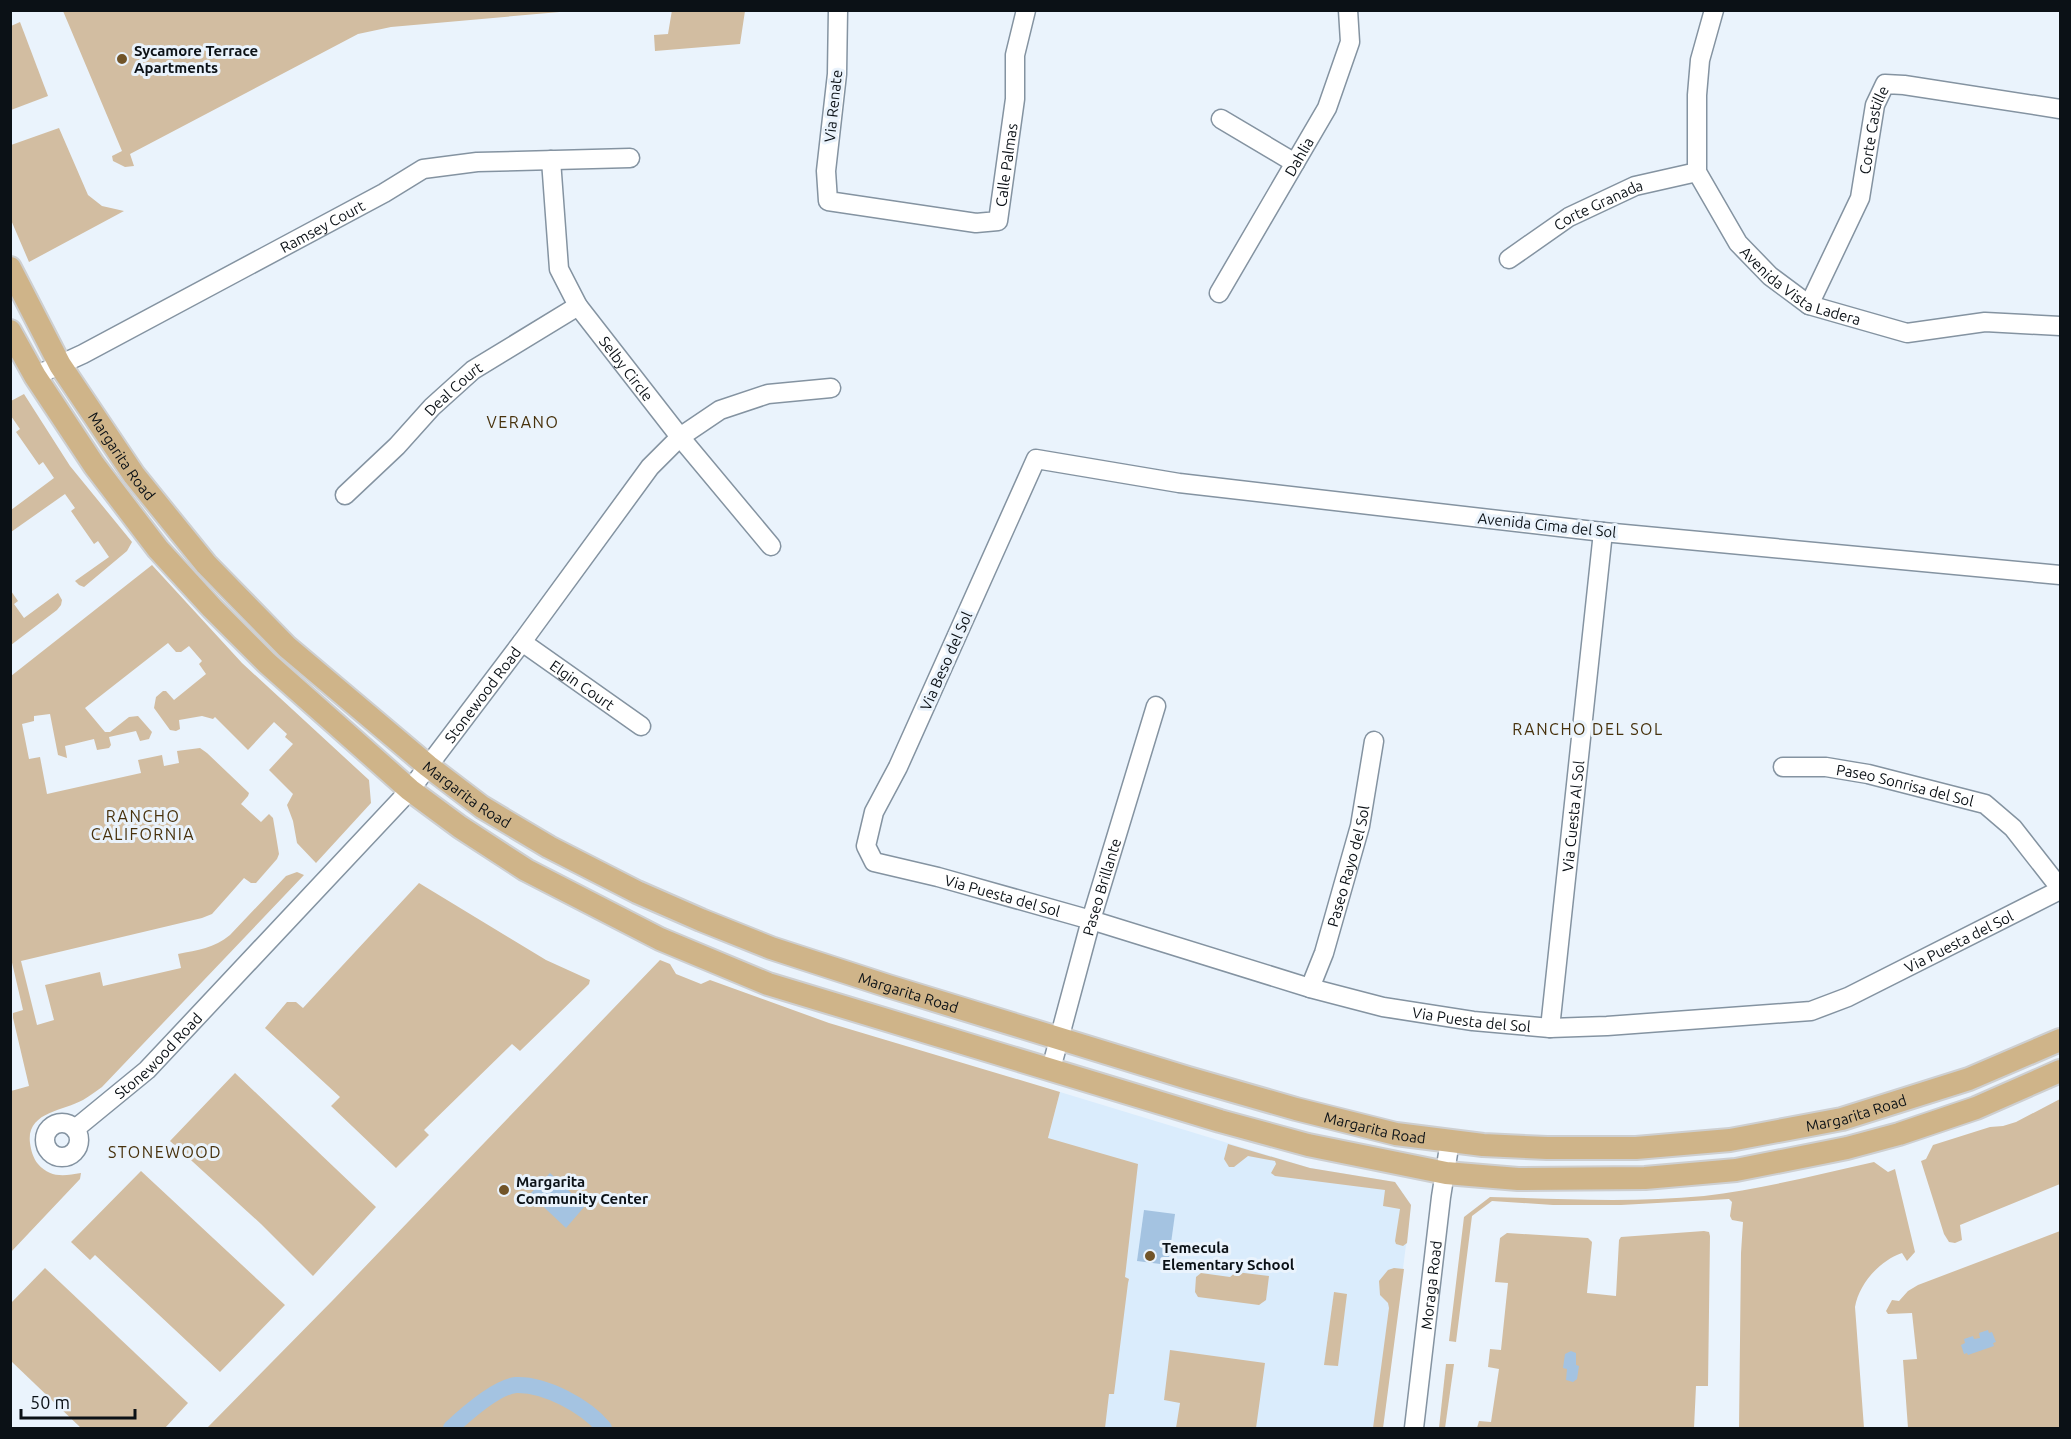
<svg xmlns="http://www.w3.org/2000/svg" width="2071" height="1439" viewBox="0 0 2071 1439" font-family="Ubuntu,sans-serif">
  <style>
    .built { fill: #daecfc }
    .green { fill: #d2bda1 }
    .water { fill: #a4c3e1 }
    .lines { fill: none; stroke-linecap: round; stroke-linejoin: round }
    .canal { stroke: #a4c3e1; stroke-width: 16 }
    .minor-casing { stroke: #8493a1; stroke-width: 21 }
    .major-casing { stroke: #cecfd0; stroke-width: 26 }
    .minor { stroke: #fff; stroke-width: 18 }
    .major { stroke: #cfb489; stroke-width: 22 }
    .poi-dot { fill: #715428; stroke: #eaf3fc; stroke-width: 2 }
    .labels { text-anchor: middle; dominant-baseline: central; stroke-width: 6; stroke-linejoin: round; paint-order: stroke }
    .poi-label { font-size: 15px; font-weight: bold; fill: #0b1116; stroke: #eaf3fc; text-anchor: start }
    .street-label { font-size: 15px; fill: #0b1116; stroke: #eaf3fc }
    .neighbourhood-label { font-size: 16px; letter-spacing: 1.5px; fill: #47310c; stroke: #eaf3fc }
  </style>
  <rect width="100%" height="100%" fill="#eaf3fc"/>
  <path class="built" d="M 1060,1092 L 1310,1168 L 1395,1182 L 1411,1205 L 1383,1428 L 871,1428 L 1047,1142 Z"/>
  <g class="green">
    <path d="M 672,10 L 745,11 L 740,44 L 655,51 L 654,35 L 668,34 Z"/>
    <path d="M 63,11 L 571,11 L 391,27 L 358,34 L 130,154 L 134,166 L 125,167 L 113,161 L 112,156 L 122,151 Z"/>
    <path d="M 20,22 L 48,96 L 11,110 L 11,26 Z"/>
    <path d="M 59,128 L 88,195 L 102,206 L 124,211 L 29,262 L 11,220 L 11,145 Z"/>
    <path d="M 24,394 L 70,466 L 132,542 L 127,551 L 84,587 L 79,585 L 75,581 L 109,557 L 98,541 L 94,544 L 71,511 L 75,508 L 65,494 L 11,532 L 11,510 L 54,478 L 43,462 L 39,465 L 16,432 L 20,429 L 11,416 L 11,401 Z"/>
    <path d="M 152,565 L 242,663 L 369,780 L 371,803 L 316,863 L 297,843 L 293,821 L 287,805 L 293,794 L 269,770 L 293,744 L 285,737 L 287,734 L 274,722 L 248,750 L 215,717 L 213,719 L 202,716 L 179,720 L 180,729 L 176,731 L 170,730 L 154,708 L 156,697 L 163,691 L 166,691 L 174,700 L 206,674 L 199,664 L 202,661 L 189,646 L 181,652 L 176,652 L 168,643 L 85,708 L 105,732 L 110,732 L 129,717 L 138,716 L 152,732 L 149,739 L 140,741 L 136,731 L 109,737 L 111,745 L 109,748 L 97,750 L 94,739 L 65,746 L 67,758 L 58,755 L 50,714 L 34,716 L 34,721 L 22,724 L 29,759 L 40,757 L 47,794 L 141,773 L 138,760 L 162,755 L 164,766 L 179,763 L 177,751 L 200,748 L 207,753 L 249,793 L 248,796 L 241,804 L 261,822 L 269,814 L 273,818 L 279,854 L 277,859 L 256,883 L 251,883 L 244,878 L 212,914 L 202,918 L 21,961 L 37,1025 L 54,1020 L 45,985 L 100,972 L 103,986 L 181,968 L 178,954 C 198,950 214,948 230,935 L 286,876 L 297,872 L 304,875 L 102,1087 C 96,1091 90,1096 83,1100 C 63,1111 26,1112 30,1143 C 31,1150 33,1158 38,1164 C 50,1178 64,1176 81,1173 L 80,1179 L 11,1252 L 11,1091 L 29,1086 L 13,1018 L 13,1013 L 23,1010 L 10,954 L 11,676 Z"/>
    <path d="M 11,591 L 18,601 L 14,604 L 24,618 L 58,593 L 62,600 L 61,605 L 57,610 L 11,645 Z"/>
    <path d="M 419,883 L 546,960 L 590,980 L 589,984 L 520,1051 L 512,1044 L 424,1130 L 429,1135 L 396,1168 L 331,1106 L 340,1097 L 265,1028 L 287,1002 L 296,1002 L 303,1008 Z"/>
    <path d="M 660,960 L 670,964 L 676,974 L 701,984 L 710,980 L 829,1023 L 1060,1092 L 1048,1138 L 1138,1164 L 1125,1277 L 1129,1279 L 1128,1283 L 1114,1394 L 1109,1394 L 1105,1428 L 207,1428 L 333,1300 Z"/>
    <path d="M 235,1073 L 376,1207 L 313,1276 L 261,1224 L 170,1141 Z"/>
    <path d="M 2060,1099 L 2060,1184 L 1960,1225 L 1962,1240 L 1955,1243 L 1949,1242 L 1944,1234 L 1921,1161 L 1926,1159 L 1933,1145 L 1990,1127 L 2003,1126 L 2016,1122 Z"/>
    <path d="M 1228,1144 L 1310,1168 L 1395,1182 L 1411,1205 L 1407,1243 L 1403,1246 L 1396,1244 L 1395,1241 L 1400,1209 L 1383,1206 L 1385,1190 L 1275,1176 L 1271,1173 L 1276,1164 L 1275,1161 L 1248,1156 L 1234,1167 L 1229,1167 L 1224,1159 Z"/>
    <path d="M 1874,1162 L 1888,1172 L 1895,1169 L 1915,1252 L 1907,1261 L 1902,1253 C 1879,1261 1859,1284 1855,1307 L 1864,1428 L 1739,1428 L 1741,1253 L 1743,1222 L 1732,1220 L 1730,1216 L 1732,1202 L 1729,1199 L 1621,1205 L 1553,1205 L 1492,1201 L 1472,1216 L 1456,1342 L 1449,1341 L 1464,1217 L 1490,1197 C 1561,1199 1632,1203 1704,1196 C 1761,1189 1817,1175 1874,1162 Z"/>
    <path d="M 141,1171 L 285,1305 L 220,1372 L 95,1255 L 90,1260 L 71,1242 Z"/>
    <path d="M 1704,1231 L 1709,1232 L 1710,1236 L 1708,1386 L 1696,1386 L 1694,1428 L 1477,1428 L 1479,1421 L 1491,1422 L 1499,1369 L 1488,1367 L 1490,1349 L 1501,1350 L 1508,1283 L 1495,1282 L 1500,1238 L 1507,1233 L 1588,1238 L 1592,1242 L 1587,1293 L 1616,1296 L 1619,1240 L 1621,1237 Z"/>
    <path d="M 2060,1231 L 2060,1428 L 1908,1428 L 1903,1360 L 1917,1359 L 1912,1313 L 1888,1314 L 1886,1311 L 1892,1300 L 1899,1301 L 1908,1291 L 1918,1285 Z"/>
    <path d="M 45,1268 L 188,1403 L 165,1428 L 81,1428 L 11,1361 L 11,1303 Z"/>
    <path d="M 1394,1268 L 1404,1269 L 1383,1428 L 1373,1428 L 1389,1308 L 1388,1303 L 1380,1295 L 1379,1281 L 1388,1270 Z"/>
    <path d="M 1236,1272 L 1269,1276 L 1266,1300 L 1259,1305 L 1198,1297 L 1195,1292 L 1196,1277 L 1201,1273 L 1230,1277 Z"/>
    <path d="M 1334,1292 L 1347,1294 L 1338,1366 L 1324,1365 Z"/>
    <path d="M 1170,1350 L 1265,1363 L 1256,1428 L 1176,1428 L 1180,1403 L 1164,1400 Z"/>
    <path d="M 1446,1364 L 1454,1364 L 1445,1428 L 1439,1428 Z"/>
  </g>
  <g class="water">
    <path d="M 550,1173 L 585,1206 L 566,1228 L 530,1194 Z"/>
    <path d="M 1144,1210 L 1175,1214 L 1168,1265 L 1137,1261 Z"/>
    <path d="M 1988,1330 L 1989,1333 L 1992,1332 L 1996,1342 L 1993,1343 L 1994,1346 L 1968,1355 L 1967,1353 L 1964,1354 L 1961,1345 L 1965,1343 L 1964,1339 L 1973,1336 L 1974,1339 L 1980,1338 L 1979,1333 Z"/>
    <path d="M 1571,1351 L 1576,1353 L 1576,1365 L 1579,1366 L 1577,1379 L 1573,1382 L 1566,1380 L 1567,1369 L 1563,1368 L 1565,1354 Z"/>
  </g>
  <g class="lines">
    <path class="canal" d="M 451,1428 C 465,1415 496,1387 516,1385 C 545,1384 586,1406 604,1428"/>
    <g class="minor-casing">
      <g id="minor">
        <path id="s1" d="M 838,10 L 837,74 L 826,171 L 828,201 L 976,223 L 998,221 L 1015,99 L 1015,55 L 1026,10"/>
        <path id="s2" d="M 1714,10 L 1700,60 L 1697,95 L 1697,172 L 1738,243 L 1770,276 L 1809,305 L 1907,333 L 1985,322 L 2060,326"/>
        <path d="M 1221,119 L 1295,163"/>
        <path id="s3" d="M 551,160 L 559,269 L 578,306 L 680,437 L 771,546"/>
        <path id="s4" d="M 1509,259 L 1569,217 L 1635,186 L 1697,172"/>
        <path id="s5" d="M 1219,293 L 1327,108 L 1350,42 L 1348,10"/>
        <path id="s6" d="M 1809,305 L 1860,198 L 1875,105 L 1885,84 L 1904,85 L 2060,109"/>
        <path id="s7" d="M 35,376 L 83,354 L 384,193 L 423,169 L 477,162 L 630,158"/>
        <path id="s8" d="M 345,495 L 397,446 L 432,407 L 473,370 L 578,306"/>
        <path id="s9" d="M 2060,575 L 1603,532 L 1179,483 L 1036,459 L 898,767 L 874,812 L 866,846 L 874,862 L 938,877 L 1091,920 L 1310,988 L 1383,1007 L 1473,1021 L 1550,1028 L 1607,1026 L 1811,1011 L 1848,997 L 2060,890"/>
        <path id="s10" d="M 522,642 L 641,726"/>
        <path id="s11" d="M 1783,767 L 1826,767 L 1868,774 L 1985,804 L 2013,828 L 2060,888"/>
        <path id="s12" d="M 1310,988 L 1324,953 L 1360,826 L 1374,741"/>
        <path id="s13" d="M 1550,1028 L 1603,532"/>
        <path id="s14" d="M 1051,1069 L 1091,920 L 1156,706"/>
        <circle cx="62" cy="1140" r="17"/>
        <path id="s15" d="M 75,1129 L 147,1070 L 410,790 L 522,642 L 650,467 L 680,437 L 720,410 L 768,394 L 831,388"/>
        <path id="s16" d="M 1414,1428 L 1441,1197 L 1450,1141"/>
      </g>
    </g>
    <g class="major-casing">
      <g id="major">
        <path id="s17" d="M 10,268 L 60,365 L 134,475 L 206,564 L 287,647 L 428,766 L 482,807 L 549,847 L 637,892 L 701,920 L 771,948 L 888,986 L 1188,1078 L 1296,1109 L 1396,1134 L 1483,1145 L 1547,1148 L 1636,1148 L 1730,1140 L 1842,1119 L 1893,1103 L 1969,1079 L 2060,1040"/>
        <path d="M 10,331 L 35,376 L 94,465 L 158,549 L 212,608 L 267,663 L 410,790 L 460,827 L 526,870 L 660,939 L 768,984 L 1220,1121 L 1308,1145 L 1446,1173 L 1518,1179 L 1645,1178 L 1736,1170 L 1847,1148 L 1899,1134 L 1976,1108 L 2060,1071"/>
      </g>
    </g>
    <use href="#minor" class="minor"/>
    <use href="#major" class="major"/>
  </g>
  <g class="poi-dot">
    <circle cx="122" cy="59" r="6"/>
    <circle cx="504" cy="1190" r="6"/>
    <circle cx="1150" cy="1256" r="6"/>
  </g>
  <g class="labels">
    <g class="poi-label">
      <text x="134" y="50">Sycamore Terrace<tspan x="134" dy="17">Apartments</tspan></text>
      <text x="516" y="1181">Margarita<tspan x="516" dy="17">Community Center</tspan></text>
      <text x="1162" y="1247">Temecula<tspan x="1162" dy="17">Elementary School</tspan></text>
    </g>
    <g class="street-label">
      <text transform="translate(833 106) rotate(-84)">Via Renate</text>
      <text stroke="none"><textPath href="#s6" startOffset="188">Corte Castille</textPath></text>
      <text stroke="none"><textPath href="#s5" startOffset="158">Dahlia</textPath></text>
      <text stroke="none"><textPath href="#s1" startOffset="420">Calle Palmas</textPath></text>
      <text stroke="none"><textPath href="#s4" startOffset="105">Corte Granada</textPath></text>
      <text stroke="none"><textPath href="#s7" startOffset="324">Ramsey Court</textPath></text>
      <text stroke="none"><textPath href="#s2" startOffset="324">Avenida Vista Ladera</textPath></text>
      <text stroke="none"><textPath href="#s3" startOffset="230">Selby Circle</textPath></text>
      <text stroke="none"><textPath href="#s8" startOffset="152">Deal Court</textPath></text>
      <text stroke="none"><textPath href="#s17" startOffset="219">Margarita Road</textPath></text>
      <text transform="translate(1547 525) rotate(6)">Avenida Cima del Sol</text>
      <text transform="translate(946 661) rotate(-66)">Via Beso del Sol</text>
      <text stroke="none"><textPath href="#s10" startOffset="74">Elgin Court</textPath></text>
      <text stroke="none"><textPath href="#s15" startOffset="597">Stonewood Road</textPath></text>
      <text stroke="none"><textPath href="#s11" startOffset="124">Paseo Sonrisa del Sol</textPath></text>
      <text stroke="none"><textPath href="#s17" startOffset="705">Margarita Road</textPath></text>
      <text stroke="none"><textPath href="#s13" startOffset="213">Via Cuesta Al Sol</textPath></text>
      <text stroke="none"><textPath href="#s12" startOffset="128">Paseo Rayo del Sol</textPath></text>
      <text stroke="none"><textPath href="#s14" startOffset="189">Paseo Brillante</textPath></text>
      <text stroke="none"><textPath href="#s9" startOffset="1605">Via Puesta del Sol</textPath></text>
      <text stroke="none"><textPath href="#s9" startOffset="2595">Via Puesta del Sol</textPath></text>
      <text stroke="none"><textPath href="#s17" startOffset="1191">Margarita Road</textPath></text>
      <text stroke="none"><textPath href="#s9" startOffset="2091">Via Puesta del Sol</textPath></text>
      <text stroke="none"><textPath href="#s15" startOffset="111">Stonewood Road</textPath></text>
      <text stroke="none"><textPath href="#s17" startOffset="2163">Margarita Road</textPath></text>
      <text stroke="none"><textPath href="#s17" startOffset="1677">Margarita Road</textPath></text>
      <text stroke="none"><textPath href="#s16" startOffset="144">Moraga Road</textPath></text>
    </g>
    <g class="neighbourhood-label">
      <text x="523" y="422">VERANO</text>
      <text x="1588" y="729">RANCHO DEL SOL</text>
      <text x="143" y="816">RANCHO<tspan x="143" dy="18">CALIFORNIA</tspan></text>
      <text x="165" y="1152">STONEWOOD</text>
    </g>
  </g>
  <rect width="2071" height="1439" fill="none" stroke="#0b1116" stroke-width="24"/>
  <path d="M21 1409v9h114v-9" fill="none" stroke="#0b1116" stroke-width="3"/>
  <text x="30" y="1409" font-size="18" fill="#0b1116" stroke="#eaf3fc" stroke-width="4.5" paint-order="stroke">50 m</text>
</svg>
